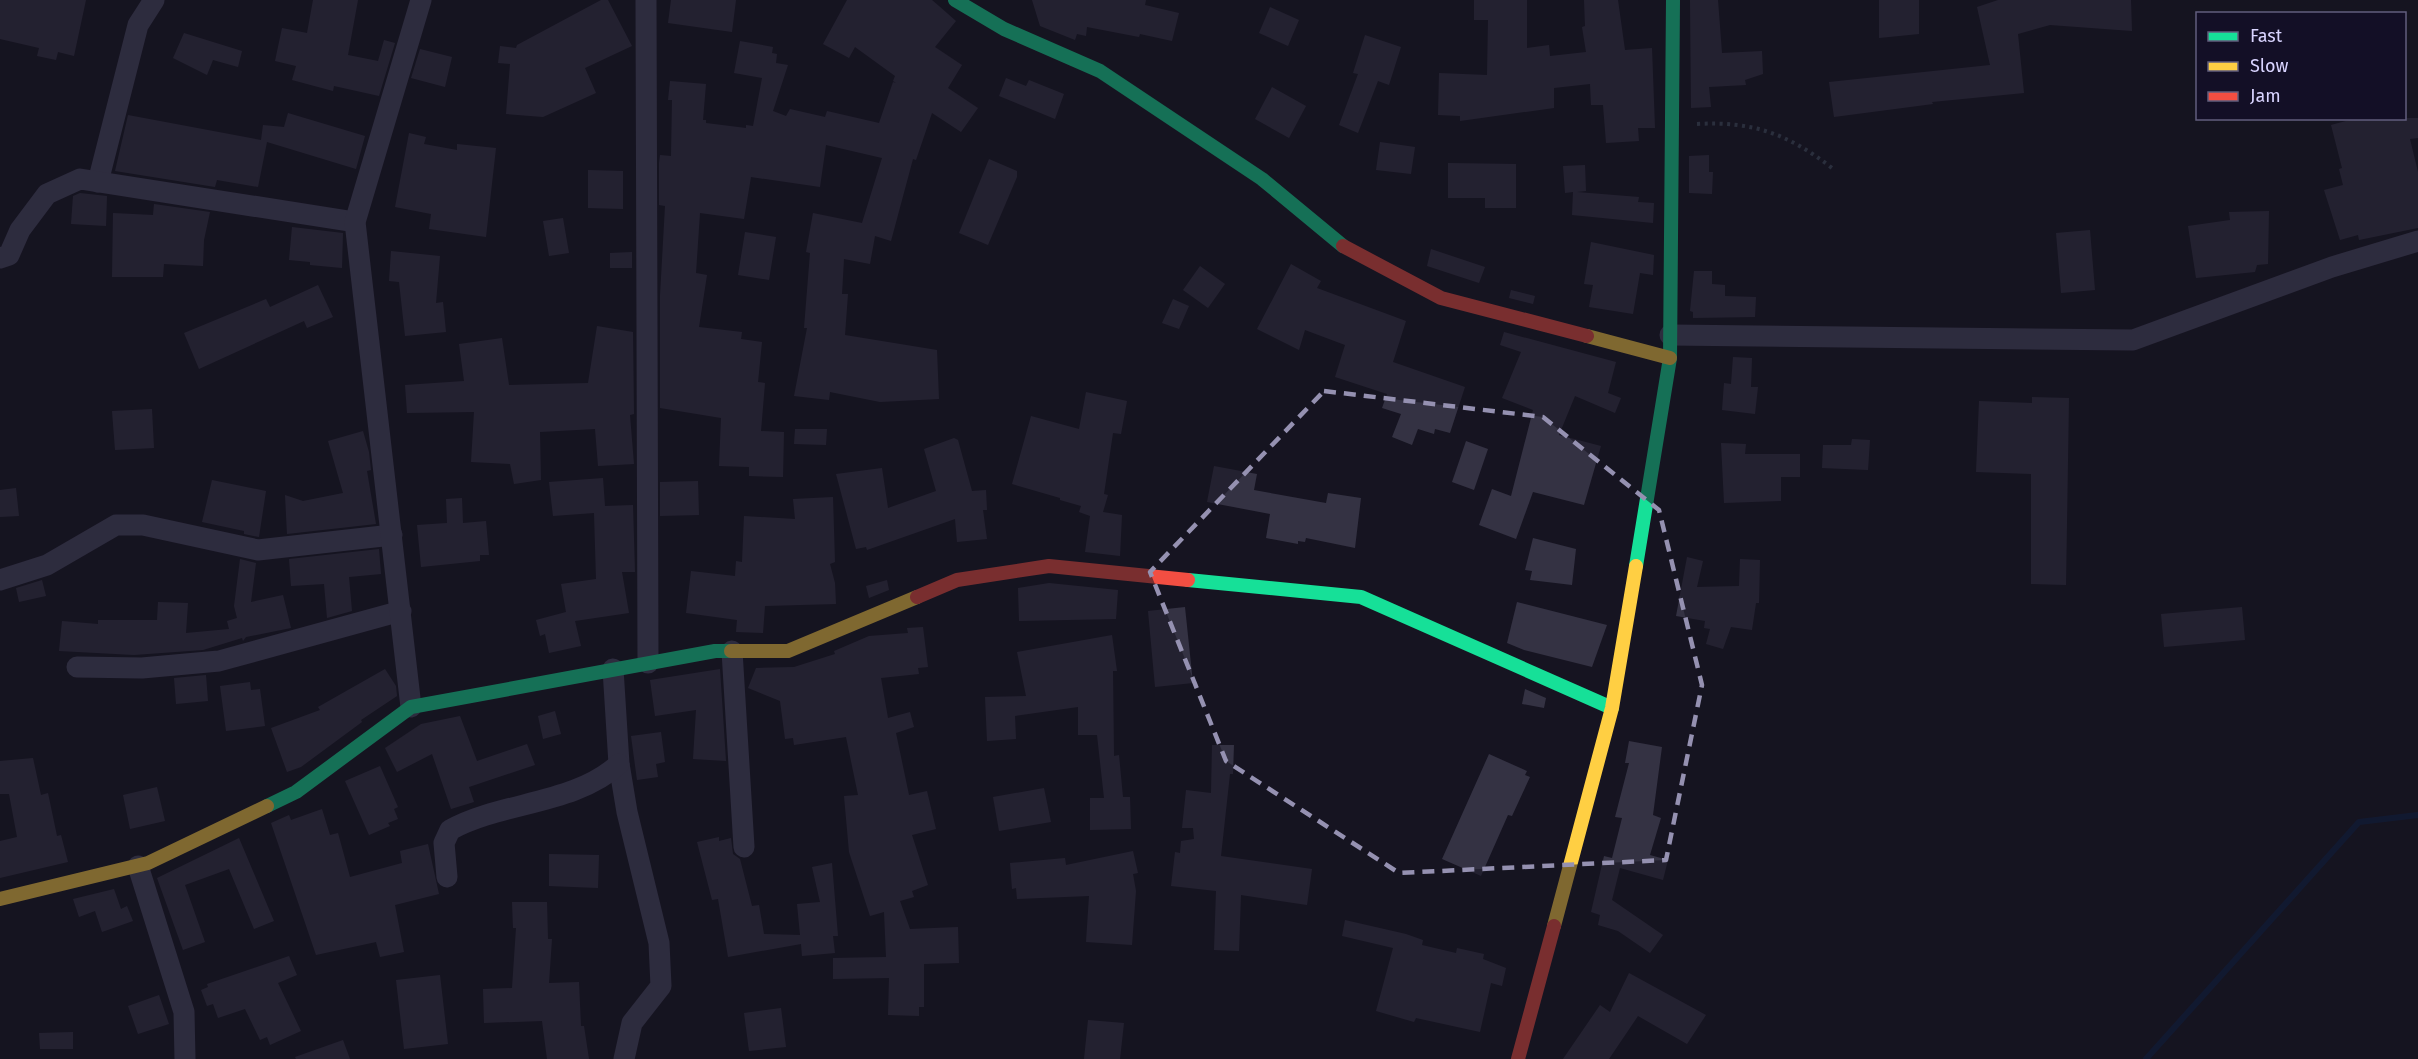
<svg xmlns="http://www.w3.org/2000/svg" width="2418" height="1059" viewBox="0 0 2418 1059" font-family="'Fira Sans',sans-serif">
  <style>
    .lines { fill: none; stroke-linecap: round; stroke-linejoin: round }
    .stream { stroke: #0d2144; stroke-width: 6 }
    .building { fill: #343243 }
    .path { stroke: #44505f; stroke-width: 4; stroke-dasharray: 3 4.5; stroke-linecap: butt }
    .street { stroke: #4a4962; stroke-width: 21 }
    .fast { stroke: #16e098; stroke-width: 14 }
    .slow { stroke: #ffcf43; stroke-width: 14 }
    .jam { stroke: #f24e42; stroke-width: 14 }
    .marked { fill: none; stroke: #9591b1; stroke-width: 4.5; stroke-dasharray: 12 8; stroke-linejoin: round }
  </style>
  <rect width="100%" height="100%" fill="#161421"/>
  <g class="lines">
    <path class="stream" d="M 2146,1059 L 2359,822 L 2418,815"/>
  </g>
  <g class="building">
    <path d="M 0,0 L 86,0 L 74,56 L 58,52 L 56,60 L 37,56 L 39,48 L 0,39 Z"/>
    <path d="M 313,0 L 358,0 L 348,55 L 378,61 L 384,40 L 395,43 L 379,96 L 334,86 L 333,91 L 292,80 L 296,66 L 275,61 L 282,28 L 307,33 Z"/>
    <path d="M 601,0 L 608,0 L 632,46 L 585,68 L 596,93 L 543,117 L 506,114 L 510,64 L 498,63 L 500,46 L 516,48 L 517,45 Z"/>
    <path d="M 671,0 L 736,0 L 732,32 L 668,23 Z"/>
    <path d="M 847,0 L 932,0 L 939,6 L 956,21 L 935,47 L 962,65 L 948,88 L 978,108 L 961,132 L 932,113 L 916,160 L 913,159 L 891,241 L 875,236 L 870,264 L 844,259 L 842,294 L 848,294 L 845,335 L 937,350 L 939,399 L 880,402 L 830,392 L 829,400 L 794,396 L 807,328 L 804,328 L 810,253 L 806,252 L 813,213 L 862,223 L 882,158 L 826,145 L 820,187 L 751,177 L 744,219 L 700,213 L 696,273 L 707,275 L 699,327 L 742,332 L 741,339 L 762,342 L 758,382 L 765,383 L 761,431 L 784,432 L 783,477 L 749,476 L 749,467 L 719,466 L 721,418 L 660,408 L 660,296 L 665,206 L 659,205 L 659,163 L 660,155 L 671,156 L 672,100 L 668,100 L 670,81 L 706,84 L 703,120 L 706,120 L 706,123 L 746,128 L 746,125 L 753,126 L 762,78 L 734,73 L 740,41 L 773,47 L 772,53 L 777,54 L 776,63 L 788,65 L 773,111 L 786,116 L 790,109 L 825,117 L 827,111 L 879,123 L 893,82 L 896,83 L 893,81 L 895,76 L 855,47 L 849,58 L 823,44 Z"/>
    <path d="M 1032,0 L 1146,0 L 1145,5 L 1179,13 L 1172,41 L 1140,34 L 1139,37 L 1087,27 L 1086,36 L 1077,34 L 1075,40 L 1040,26 Z"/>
    <path d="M 1474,0 L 1527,0 L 1527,48 L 1549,45 L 1550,56 L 1586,52 L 1582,27 L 1585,26 L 1584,0 L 1618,0 L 1625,50 L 1652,48 L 1655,128 L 1638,128 L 1639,141 L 1606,143 L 1603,105 L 1591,105 L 1590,84 L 1554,88 L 1554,108 L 1460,121 L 1460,116 L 1438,115 L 1439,73 L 1487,75 L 1488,20 L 1474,20 Z"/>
    <path d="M 1690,0 L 1718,0 L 1722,53 L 1762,51 L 1763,74 L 1745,80 L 1746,85 L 1709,87 L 1711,107 L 1691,108 Z"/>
    <path d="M 1879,0 L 1919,0 L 1919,34 L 1879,38 Z"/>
    <path d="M 1998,0 L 2131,0 L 2132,31 L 2050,25 L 2018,34 L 2024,93 L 1932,102 L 1933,104 L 1834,117 L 1829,82 L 1990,65 L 1977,7 Z"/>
    <path d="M 1270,7 L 1299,20 L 1288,46 L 1259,33 Z"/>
    <path d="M 184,33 L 242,51 L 238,67 L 213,60 L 207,75 L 173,58 Z"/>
    <path d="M 1365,35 L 1401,47 L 1389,85 L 1378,81 L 1358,133 L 1339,125 L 1358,74 L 1353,73 Z"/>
    <path d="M 420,49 L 452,57 L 445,87 L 411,78 Z"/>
    <path d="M 1006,78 L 1026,86 L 1029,80 L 1064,94 L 1055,119 L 999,96 Z"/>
    <path d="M 1272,87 L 1306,106 L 1289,138 L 1255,119 Z"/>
    <path d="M 288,113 L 365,136 L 356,169 L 267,142 L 258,187 L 217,180 L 215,187 L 115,171 L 128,115 L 261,140 L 263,125 L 284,127 Z"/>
    <path d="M 2357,118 L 2418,118 L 2418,138 L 2410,139 L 2418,172 L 2418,228 L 2359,240 L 2358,235 L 2340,240 L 2324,190 L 2343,185 L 2339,169 L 2342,168 L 2331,125 Z"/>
    <path d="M 409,133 L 426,137 L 424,144 L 457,150 L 457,144 L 496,148 L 486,237 L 429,229 L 431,214 L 395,207 Z"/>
    <path d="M 1380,142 L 1415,147 L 1411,174 L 1376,170 Z"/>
    <path d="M 1709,155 L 1709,172 L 1713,172 L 1712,194 L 1689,193 L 1689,156 Z"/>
    <path d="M 989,159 L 1017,171 L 1017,177 L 988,245 L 959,233 Z"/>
    <path d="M 1448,163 L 1516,164 L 1516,208 L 1485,208 L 1485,198 L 1448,198 Z"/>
    <path d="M 1585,165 L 1586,191 L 1577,192 L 1639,197 L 1638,202 L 1654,203 L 1653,223 L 1572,215 L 1573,192 L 1565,193 L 1563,166 Z"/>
    <path d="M 588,170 L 623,171 L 623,209 L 588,208 Z"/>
    <path d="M 80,193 L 107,196 L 106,226 L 71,224 L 73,196 Z"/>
    <path d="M 154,204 L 210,212 L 204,240 L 203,266 L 164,264 L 163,277 L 112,277 L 113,213 L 153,215 Z"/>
    <path d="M 2269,211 L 2268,264 L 2257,265 L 2255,272 L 2196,278 L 2188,226 L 2230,220 L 2229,212 Z"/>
    <path d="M 563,218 L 569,253 L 549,256 L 543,221 Z"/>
    <path d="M 292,227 L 343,233 L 342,268 L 310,265 L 310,262 L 289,260 Z"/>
    <path d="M 2090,230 L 2095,290 L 2061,293 L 2056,233 Z"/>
    <path d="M 745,232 L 776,237 L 769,280 L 738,275 Z"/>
    <path d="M 1591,242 L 1654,255 L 1653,275 L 1640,273 L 1633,314 L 1589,307 L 1593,285 L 1584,284 Z"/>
    <path d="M 1431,249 L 1485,267 L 1479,283 L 1427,266 Z"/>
    <path d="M 391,251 L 440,256 L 436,303 L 443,302 L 446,332 L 405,336 L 399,282 L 389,281 Z"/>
    <path d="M 632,252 L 632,268 L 610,268 L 610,253 Z"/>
    <path d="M 1291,264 L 1321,281 L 1317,288 L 1406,321 L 1393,362 L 1465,387 L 1450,433 L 1435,429 L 1434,434 L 1418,429 L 1412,445 L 1392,437 L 1401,414 L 1382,408 L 1387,394 L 1335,377 L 1345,345 L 1305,330 L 1299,350 L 1257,329 Z"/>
    <path d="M 1200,266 L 1225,284 L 1208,308 L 1183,290 Z"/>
    <path d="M 1694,271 L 1712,271 L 1712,284 L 1725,285 L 1725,296 L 1756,297 L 1755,317 L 1693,318 L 1693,312 L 1690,311 Z"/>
    <path d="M 318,285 L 333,317 L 307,328 L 304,321 L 199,369 L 184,333 L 266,299 L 270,307 Z"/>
    <path d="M 1511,290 L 1535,296 L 1533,304 L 1509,298 Z"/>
    <path d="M 1173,299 L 1189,306 L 1179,329 L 1162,323 Z"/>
    <path d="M 597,326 L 633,332 L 634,414 L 630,415 L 634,464 L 598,466 L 595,429 L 540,432 L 541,480 L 514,484 L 510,464 L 471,462 L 474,412 L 407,413 L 405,385 L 464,381 L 459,344 L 502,338 L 509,385 L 588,383 Z"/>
    <path d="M 1504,332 L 1616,362 L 1608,393 L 1621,398 L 1615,413 L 1575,396 L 1559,435 L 1601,446 L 1584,505 L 1533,492 L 1516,539 L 1479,525 L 1492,489 L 1511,496 L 1533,410 L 1502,398 L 1521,352 L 1500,345 Z"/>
    <path d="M 1733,357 L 1752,358 L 1751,387 L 1758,387 L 1755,414 L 1722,410 L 1724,383 L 1731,384 Z"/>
    <path d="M 1086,392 L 1127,401 L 1121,434 L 1113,433 L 1104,494 L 1108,495 L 1103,512 L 1122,515 L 1120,556 L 1085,552 L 1090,516 L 1079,512 L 1081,506 L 1060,500 L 1060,498 L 1012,484 L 1031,416 L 1079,429 Z"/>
    <path d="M 2032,397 L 2069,398 L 2066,585 L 2031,584 L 2031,474 L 1976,472 L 1979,401 L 2032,403 Z"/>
    <path d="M 152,409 L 154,448 L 115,450 L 112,411 Z"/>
    <path d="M 795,429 L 827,429 L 826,445 L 794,444 Z"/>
    <path d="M 363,431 L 369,452 L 371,470 L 367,471 L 376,524 L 287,534 L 285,495 L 303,501 L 343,493 L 328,441 Z"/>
    <path d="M 954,438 L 958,440 L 972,491 L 986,490 L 987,510 L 983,510 L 987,539 L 957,542 L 955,519 L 867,550 L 866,547 L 856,549 L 836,474 L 882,468 L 888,508 L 936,491 L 924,449 Z"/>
    <path d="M 1852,439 L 1870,440 L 1868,470 L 1822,468 L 1823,445 L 1851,445 Z"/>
    <path d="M 1466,441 L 1488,449 L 1474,490 L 1452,482 Z"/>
    <path d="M 1721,443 L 1746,444 L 1745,454 L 1800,454 L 1800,477 L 1781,477 L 1781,501 L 1724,503 Z"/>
    <path d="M 1214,466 L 1257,474 L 1254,490 L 1326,503 L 1328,493 L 1361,498 L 1355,548 L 1306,538 L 1305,542 L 1298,541 L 1298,544 L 1266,538 L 1270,514 L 1207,502 Z"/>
    <path d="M 603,478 L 605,506 L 633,505 L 635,572 L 622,572 L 629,613 L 575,621 L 581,646 L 549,653 L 545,634 L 540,636 L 536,620 L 566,612 L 561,584 L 596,579 L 594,513 L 553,516 L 549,482 Z"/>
    <path d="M 212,480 L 266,491 L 259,537 L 244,534 L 244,531 L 202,522 Z"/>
    <path d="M 698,481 L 699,515 L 660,516 L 660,482 Z"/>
    <path d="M 16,488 L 19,516 L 0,517 L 0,490 Z"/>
    <path d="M 833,497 L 835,562 L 830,564 L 835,583 L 836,604 L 765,606 L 763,633 L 736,632 L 737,620 L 686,613 L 691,571 L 735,576 L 736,561 L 742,562 L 744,516 L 795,519 L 793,499 Z"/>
    <path d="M 462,498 L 463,523 L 486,521 L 489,555 L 480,555 L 480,561 L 421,567 L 417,525 L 447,523 L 446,499 Z"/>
    <path d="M 1533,538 L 1576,549 L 1572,585 L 1530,580 L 1532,571 L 1525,570 Z"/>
    <path d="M 379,549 L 381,574 L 349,577 L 352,611 L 327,618 L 324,584 L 291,586 L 289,559 Z"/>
    <path d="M 1687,557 L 1703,561 L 1697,587 L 1739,586 L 1740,559 L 1760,560 L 1759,603 L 1756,603 L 1752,630 L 1731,627 L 1723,649 L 1706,644 L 1710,629 L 1704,628 L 1705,621 L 1676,616 Z"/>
    <path d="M 240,559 L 256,563 L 251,602 L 283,595 L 291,628 L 246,637 L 243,641 L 242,638 L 203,650 L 134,655 L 59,651 L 62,621 L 98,624 L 98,620 L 157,620 L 158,602 L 188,603 L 186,633 L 229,629 L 227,621 L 237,618 L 234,606 Z"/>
    <path d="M 42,580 L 46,596 L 19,602 L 16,588 Z"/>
    <path d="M 887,580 L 889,590 L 869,598 L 866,586 Z"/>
    <path d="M 1049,583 L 1118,590 L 1116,619 L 1019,621 L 1018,588 Z"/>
    <path d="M 1517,602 L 1607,625 L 1592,667 L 1524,650 L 1507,643 Z"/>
    <path d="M 1185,607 L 1193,683 L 1155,687 L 1148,611 Z"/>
    <path d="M 2242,607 L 2245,640 L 2164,647 L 2161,614 Z"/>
    <path d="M 923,627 L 928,667 L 918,668 L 919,674 L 881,678 L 888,718 L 910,712 L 914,727 L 896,733 L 909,795 L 927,791 L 936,829 L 912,835 L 928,885 L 912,891 L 914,897 L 900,901 L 910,929 L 958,927 L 959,963 L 924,964 L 924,1007 L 919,1007 L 919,1016 L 888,1015 L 889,978 L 833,979 L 833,958 L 886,957 L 884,912 L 870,916 L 849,852 L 844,796 L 858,795 L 846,737 L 794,745 L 793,738 L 785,739 L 780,701 L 748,688 L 756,668 L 794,667 L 835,654 L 834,651 L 869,636 L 908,633 L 907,628 Z"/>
    <path d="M 1112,635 L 1117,671 L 1113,671 L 1114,756 L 1119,755 L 1123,797 L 1130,797 L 1131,829 L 1090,830 L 1090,798 L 1104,798 L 1097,735 L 1078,735 L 1078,707 L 1015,716 L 1016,739 L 987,741 L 985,697 L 1026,696 L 1017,652 Z"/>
    <path d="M 385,669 L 396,686 L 397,696 L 361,720 L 362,722 L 301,767 L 287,772 L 271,728 L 320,710 L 318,707 Z"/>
    <path d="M 720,669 L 726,761 L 693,759 L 696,710 L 655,716 L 650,680 Z"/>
    <path d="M 206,675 L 208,701 L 176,704 L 174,678 Z"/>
    <path d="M 250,682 L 251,690 L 260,689 L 265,726 L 226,731 L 220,686 Z"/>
    <path d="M 1525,689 L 1546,698 L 1544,708 L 1522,704 Z"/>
    <path d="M 555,711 L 561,734 L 543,739 L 538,716 Z"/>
    <path d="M 460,716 L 477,761 L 527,744 L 535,765 L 469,787 L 474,802 L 451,809 L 432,754 L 397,772 L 385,748 L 421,724 Z"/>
    <path d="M 661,732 L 665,762 L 656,764 L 658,777 L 637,780 L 631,736 Z"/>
    <path d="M 1629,741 L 1662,747 L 1653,815 L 1661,818 L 1650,855 L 1668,860 L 1663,880 L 1620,868 L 1612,900 L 1663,935 L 1650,953 L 1618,931 L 1598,925 L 1600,915 L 1591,912 L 1604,856 L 1612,858 L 1622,818 L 1615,817 L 1629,763 L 1625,763 Z"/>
    <path d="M 1212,745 L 1234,745 L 1233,774 L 1230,774 L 1221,856 L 1312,869 L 1307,905 L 1241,895 L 1239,951 L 1214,950 L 1216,891 L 1171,886 L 1175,852 L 1180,853 L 1181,841 L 1194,839 L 1193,828 L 1182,828 L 1186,790 L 1211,793 Z"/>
    <path d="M 1489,754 L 1527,771 L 1525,775 L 1530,777 L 1512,816 L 1508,815 L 1481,876 L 1442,859 Z"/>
    <path d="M 33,758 L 41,795 L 48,793 L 57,836 L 61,835 L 68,862 L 0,878 L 0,841 L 17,837 L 9,794 L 0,794 L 0,761 Z"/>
    <path d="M 380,766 L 398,807 L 394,809 L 398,819 L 388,823 L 390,826 L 369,835 L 345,781 Z"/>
    <path d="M 157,787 L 165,821 L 130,829 L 123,795 Z"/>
    <path d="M 1044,788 L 1051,822 L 999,831 L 993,797 Z"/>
    <path d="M 322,809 L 330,835 L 338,833 L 350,877 L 402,863 L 400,851 L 428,844 L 439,894 L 395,905 L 404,952 L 380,957 L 376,942 L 316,955 L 271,823 L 289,815 L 291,820 Z"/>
    <path d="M 719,837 L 719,841 L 731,838 L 733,854 L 740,859 L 752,906 L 759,905 L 764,934 L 800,935 L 797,904 L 820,902 L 812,867 L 832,863 L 838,936 L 833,936 L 835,953 L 802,956 L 801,944 L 728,957 L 718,899 L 712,900 L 697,842 Z"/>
    <path d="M 239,838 L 274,921 L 254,929 L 229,869 L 185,885 L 205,942 L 183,950 L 157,878 Z"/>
    <path d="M 1133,851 L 1138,873 L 1133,874 L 1136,891 L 1132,945 L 1086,942 L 1089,896 L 1017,899 L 1016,888 L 1012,889 L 1010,863 L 1065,858 L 1066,865 Z"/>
    <path d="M 549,854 L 599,855 L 598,888 L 549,886 Z"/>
    <path d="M 114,889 L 121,909 L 127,906 L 133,921 L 102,932 L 95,911 L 79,917 L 73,899 Z"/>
    <path d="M 512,902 L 547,902 L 548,939 L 552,939 L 549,983 L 579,982 L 581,1026 L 584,1026 L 589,1059 L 547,1059 L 542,1021 L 484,1023 L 483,989 L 512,988 L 516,928 L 513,928 Z"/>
    <path d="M 1345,920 L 1406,934 L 1423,940 L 1422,945 L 1456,953 L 1457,948 L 1484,954 L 1483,959 L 1506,968 L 1502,986 L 1491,983 L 1480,1032 L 1416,1018 L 1414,1022 L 1376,1011 L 1393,948 L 1342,936 Z"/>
    <path d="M 289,956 L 297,975 L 278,983 L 301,1031 L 270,1045 L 267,1037 L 260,1040 L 245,1009 L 218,1018 L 213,1004 L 207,1006 L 201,990 L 208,987 L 207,984 Z"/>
    <path d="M 1629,973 L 1706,1015 L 1687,1044 L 1638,1016 L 1609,1059 L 1563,1059 L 1600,1005 L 1610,1012 Z"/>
    <path d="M 440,975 L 448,1044 L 404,1049 L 396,980 Z"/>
    <path d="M 159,995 L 169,1024 L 138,1034 L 128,1006 Z"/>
    <path d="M 781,1008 L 786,1047 L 749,1051 L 744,1013 Z"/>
    <path d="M 1088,1020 L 1124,1023 L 1120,1059 L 1084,1059 Z"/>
    <path d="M 73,1032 L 73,1049 L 40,1049 L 39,1033 Z"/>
    <path d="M 343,1040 L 350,1059 L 296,1059 L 295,1057 Z"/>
  </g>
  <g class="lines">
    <path class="path" d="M 1697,124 C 1753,121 1788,134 1832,168"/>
    <g class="street">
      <path d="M 646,0 L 648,663"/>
      <path d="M 98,182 L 138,25 L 154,0"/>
      <path d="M 0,258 L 9,255 L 20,230 L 47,194 L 80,179 L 355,222"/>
      <path d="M 1670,335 L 2133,340 L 2332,267 L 2418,241"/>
      <path d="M 0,580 L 47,565 L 116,525 L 143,525 L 258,550 L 392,535"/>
      <path d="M 732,651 L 744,847"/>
      <path d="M 77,667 L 142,668 L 219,661 L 401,611"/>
      <path d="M 613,669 L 619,764 L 627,812 L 659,943 L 661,986 L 632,1023 L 624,1059"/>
      <path d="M 411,707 L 355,222 L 421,0"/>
      <path d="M 138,866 L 184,1012 L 185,1059"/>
      <path d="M 447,877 L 444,843 L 450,830 C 503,801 574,805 619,764"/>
    </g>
    <g class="fast">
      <path d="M 955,0 L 1004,29 L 1100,71 L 1262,179 L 1343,246"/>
      <path d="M 1636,566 L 1670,358 L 1673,0"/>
      <path d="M 1188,580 L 1361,597 L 1612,708"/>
      <path d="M 267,806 L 296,792 L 411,707 L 715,651 L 731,651"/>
    </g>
    <g class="slow">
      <path d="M 1587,336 L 1670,358"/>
      <path d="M 731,651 L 788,651 L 917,597"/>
      <path d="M 0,899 L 148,863 L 267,806"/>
      <path d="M 1554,926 L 1612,708 L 1636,566"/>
    </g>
    <g class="jam">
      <path d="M 1343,246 L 1441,298 L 1587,336"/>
      <path d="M 917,597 L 957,580 L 1049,566 L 1188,580"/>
      <path d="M 1518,1059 L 1554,926"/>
    </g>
  </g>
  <path d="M0 0H2418V1059H0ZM 1324,391 L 1543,417 L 1659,510 L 1702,685 L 1666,860 L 1399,873 L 1226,761 L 1150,572 Z" fill="#161421" fill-opacity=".55" fill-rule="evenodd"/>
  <path class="marked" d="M 1324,391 L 1543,417 L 1659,510 L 1702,685 L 1666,860 L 1399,873 L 1226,761 L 1150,572 Z"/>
  <rect x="2196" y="12" width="210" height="108" fill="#130f26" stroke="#625e7d" stroke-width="1.5"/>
  <rect x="2208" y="32" width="30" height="9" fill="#16e098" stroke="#625e7d" stroke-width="1.5"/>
  <text x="2250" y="42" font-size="18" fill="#d9d4ff">Fast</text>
  <rect x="2208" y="62" width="30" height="9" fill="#ffcf43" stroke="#625e7d" stroke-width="1.5"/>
  <text x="2250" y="72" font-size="18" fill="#d9d4ff">Slow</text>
  <rect x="2208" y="92" width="30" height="9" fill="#f24e42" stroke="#625e7d" stroke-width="1.5"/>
  <text x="2250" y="102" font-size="18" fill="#d9d4ff">Jam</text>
</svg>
